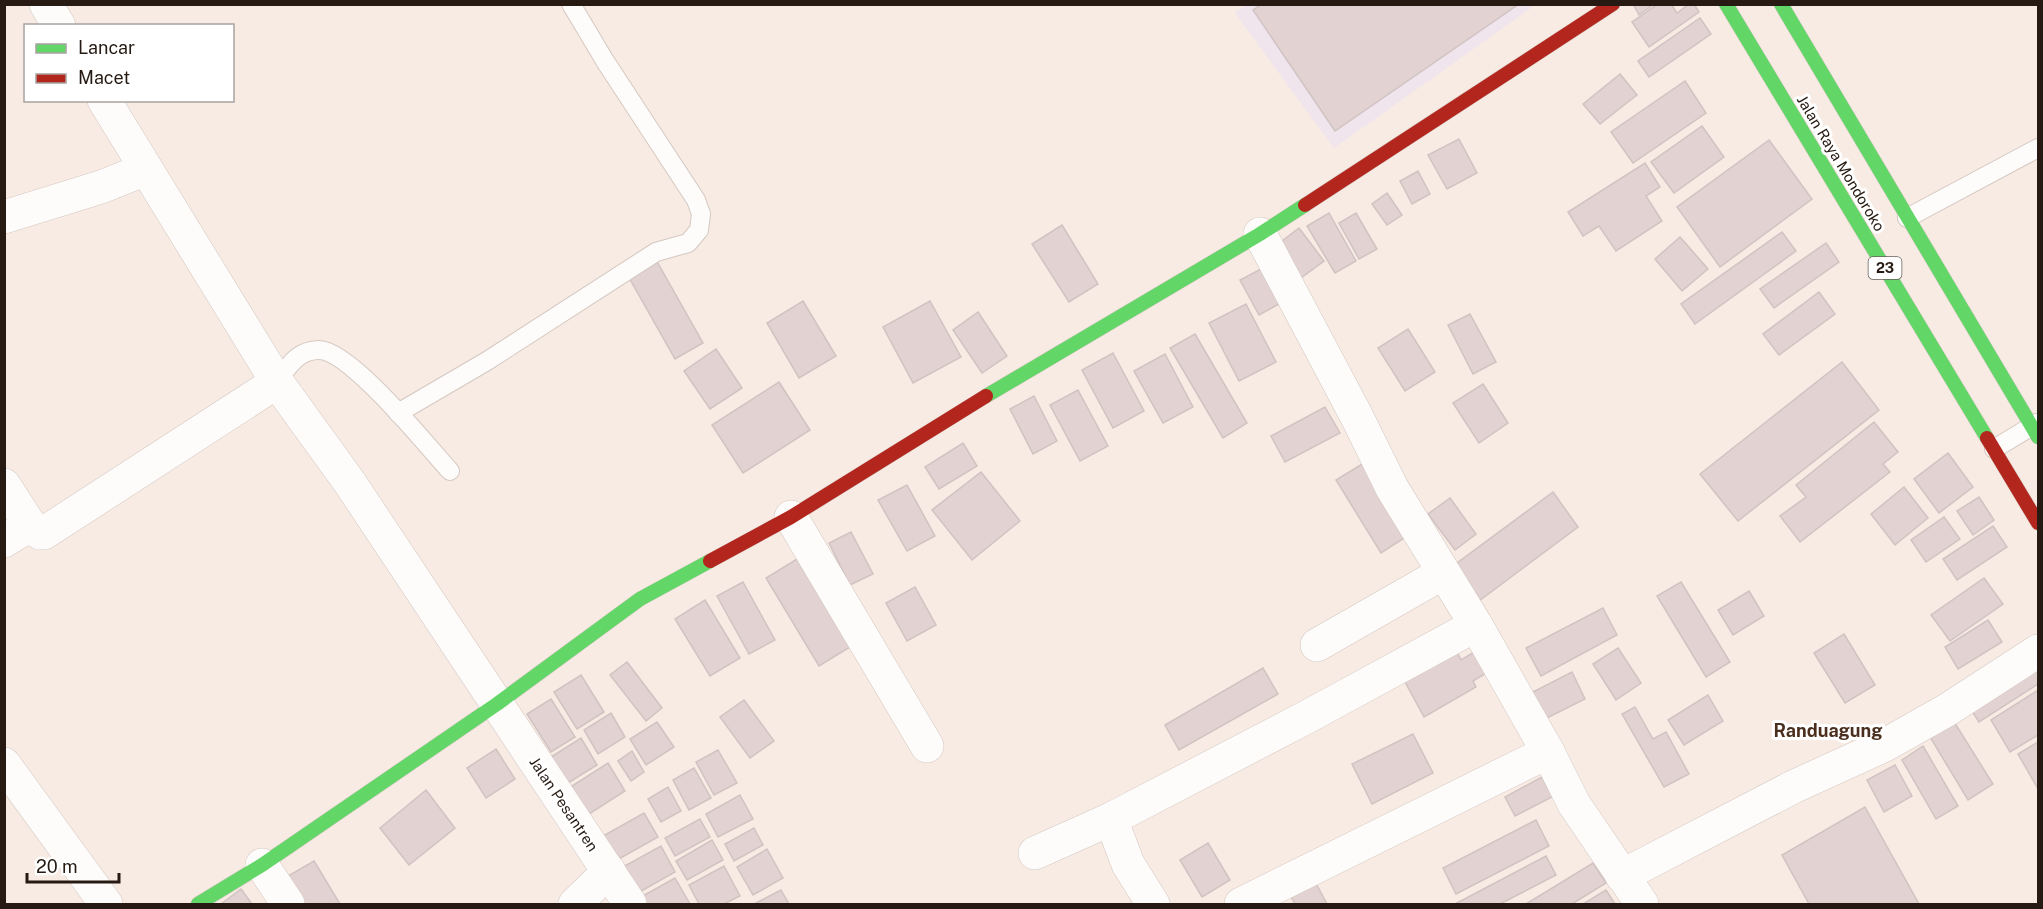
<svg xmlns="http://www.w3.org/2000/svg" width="2043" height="909" viewBox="0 0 2043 909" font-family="'Public Sans',sans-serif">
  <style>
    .industrial { fill: #f0e4ed }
    .building { fill: #e2d2d2; stroke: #d0c3c2; stroke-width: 1.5 }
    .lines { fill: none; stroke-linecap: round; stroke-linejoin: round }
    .lane-casing { stroke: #d4c8c1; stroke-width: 20 }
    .street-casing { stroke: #d4c8c1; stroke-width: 34 }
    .fast-casing { stroke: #d4c8c1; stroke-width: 15 }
    .jam-casing { stroke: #d4c8c1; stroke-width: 15 }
    .lane { stroke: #fefcfb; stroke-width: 18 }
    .street { stroke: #fefcfb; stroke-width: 33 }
    .fast { stroke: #63d668; stroke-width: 14 }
    .jam { stroke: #b3261e; stroke-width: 14 }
    .labels { text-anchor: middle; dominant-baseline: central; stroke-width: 6; stroke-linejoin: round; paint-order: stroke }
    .shield { fill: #fff; stroke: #675f59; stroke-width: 1.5 }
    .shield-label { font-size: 14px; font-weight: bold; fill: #261a12 }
    .street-label { font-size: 15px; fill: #261a12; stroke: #fff }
    .quarter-label { font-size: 18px; font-weight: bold; fill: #4b2f1e; stroke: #fff }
  </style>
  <rect width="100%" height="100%" fill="#f7ebe4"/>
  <path class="industrial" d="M 1247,4 L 1535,5 L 1334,148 L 1235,13 Z"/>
  <g class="building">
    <path d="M 1262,4 L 1519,4 L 1335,131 L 1253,10 Z"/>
    <path d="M 1633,4 L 1654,4 L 1639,15 Z"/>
    <path d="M 1658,4 L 1671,4 L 1677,13 L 1689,4 L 1694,4 L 1699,12 L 1649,47 L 1632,22 Z"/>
    <path d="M 1700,18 L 1711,34 L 1649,77 L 1638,61 Z"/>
    <path d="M 1620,74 L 1637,95 L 1600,124 L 1583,104 Z"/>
    <path d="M 1685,81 L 1706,113 L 1633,163 L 1611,132 Z"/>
    <path d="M 1702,126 L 1724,157 L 1674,193 L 1651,162 Z"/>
    <path d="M 1459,139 L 1477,173 L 1447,189 L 1428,155 Z"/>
    <path d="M 1769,140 L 1812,199 L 1720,267 L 1677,207 Z"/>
    <path d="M 1645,163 L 1660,187 L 1646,196 L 1662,221 L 1616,251 L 1599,226 L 1583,236 L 1568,212 Z"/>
    <path d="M 1418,171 L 1430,194 L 1412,204 L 1400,181 Z"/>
    <path d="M 1387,193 L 1402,215 L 1387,225 L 1372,204 Z"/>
    <path d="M 1329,213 L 1356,261 L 1335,273 L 1307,226 Z"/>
    <path d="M 1356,213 L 1377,249 L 1359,259 L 1339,223 Z"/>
    <path d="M 1062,225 L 1098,284 L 1069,302 L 1032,244 Z"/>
    <path d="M 1299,228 L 1324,261 L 1301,278 L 1277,245 Z"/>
    <path d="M 1782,232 L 1796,251 L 1695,324 L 1681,304 Z"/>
    <path d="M 1680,237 L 1708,269 L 1682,291 L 1655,259 Z"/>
    <path d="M 1826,243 L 1839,262 L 1774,308 L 1760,289 Z"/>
    <path d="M 655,258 L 703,343 L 675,359 L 627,274 Z"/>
    <path d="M 1261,269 L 1279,304 L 1259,315 L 1240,280 Z"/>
    <path d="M 1819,292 L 1835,314 L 1779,355 L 1763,334 Z"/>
    <path d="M 803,301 L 836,356 L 799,378 L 767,323 Z"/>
    <path d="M 930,301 L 961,357 L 913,383 L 883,327 Z"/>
    <path d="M 1246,304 L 1276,362 L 1239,381 L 1209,323 Z"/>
    <path d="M 978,312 L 1007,356 L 982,373 L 953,330 Z"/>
    <path d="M 1470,314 L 1496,362 L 1473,374 L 1448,325 Z"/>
    <path d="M 1408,329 L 1435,372 L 1405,391 L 1378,348 Z"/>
    <path d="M 1195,334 L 1247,423 L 1223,438 L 1170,348 Z"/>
    <path d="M 716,349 L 742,388 L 710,409 L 684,371 Z"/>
    <path d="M 1113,353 L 1144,411 L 1113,428 L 1082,370 Z"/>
    <path d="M 1165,354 L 1193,407 L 1163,423 L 1134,371 Z"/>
    <path d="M 1842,362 L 1879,410 L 1738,521 L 1700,474 Z"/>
    <path d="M 779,382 L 810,430 L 743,473 L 712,425 Z"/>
    <path d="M 1483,384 L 1508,423 L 1479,443 L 1453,403 Z"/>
    <path d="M 1078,390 L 1108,446 L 1080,461 L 1050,405 Z"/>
    <path d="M 1034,396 L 1057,441 L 1033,454 L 1010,409 Z"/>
    <path d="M 1325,407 L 1340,433 L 1285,462 L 1271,436 Z"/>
    <path d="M 1874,422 L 1898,452 L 1883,464 L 1890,472 L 1800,542 L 1780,516 L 1806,497 L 1796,485 Z"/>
    <path d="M 963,443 L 977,466 L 939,489 L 925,467 Z"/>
    <path d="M 1948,453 L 1973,487 L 1939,513 L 1914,479 Z"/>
    <path d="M 1367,461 L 1412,533 L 1381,553 L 1336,480 Z"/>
    <path d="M 981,472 L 1020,521 L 972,560 L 932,510 Z"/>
    <path d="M 907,485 L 935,536 L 907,551 L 878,500 Z"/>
    <path d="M 1904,487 L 1928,518 L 1895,545 L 1871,514 Z"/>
    <path d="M 1553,492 L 1578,527 L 1479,601 L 1453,566 Z"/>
    <path d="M 1979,497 L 1994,520 L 1973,535 L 1957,511 Z"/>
    <path d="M 1450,498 L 1476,534 L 1455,550 L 1428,514 Z"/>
    <path d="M 1944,517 L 1960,539 L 1926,562 L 1911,540 Z"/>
    <path d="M 1993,526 L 2007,547 L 1957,580 L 1943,559 Z"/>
    <path d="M 851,532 L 873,574 L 850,585 L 829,543 Z"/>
    <path d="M 797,559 L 850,647 L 819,666 L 766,578 Z"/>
    <path d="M 1984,578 L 2003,604 L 1950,641 L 1931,615 Z"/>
    <path d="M 743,582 L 775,640 L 749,654 L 717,596 Z"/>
    <path d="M 1681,582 L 1730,662 L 1706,677 L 1657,596 Z"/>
    <path d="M 915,587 L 936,625 L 907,641 L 886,603 Z"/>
    <path d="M 1749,591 L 1764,616 L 1733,635 L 1718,610 Z"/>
    <path d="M 705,600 L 740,658 L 710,676 L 675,619 Z"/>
    <path d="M 1603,608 L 1617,635 L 1541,676 L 1526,648 Z"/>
    <path d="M 1988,620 L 2002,642 L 1958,669 L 1945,647 Z"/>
    <path d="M 1844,634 L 1875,685 L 1845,703 L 1814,653 Z"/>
    <path d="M 1618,648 L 1641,683 L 1616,700 L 1593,664 Z"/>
    <path d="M 1476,651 L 1488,672 L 1473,681 L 1476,687 L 1424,717 L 1399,671 L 1457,652 L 1461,660 Z"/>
    <path d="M 2038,661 L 2038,684 L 1979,722 L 1965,700 Z"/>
    <path d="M 627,662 L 662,708 L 646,721 L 610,675 Z"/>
    <path d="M 1263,668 L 1278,694 L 1179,750 L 1165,725 Z"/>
    <path d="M 1572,672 L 1585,699 L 1539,722 L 1525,696 Z"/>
    <path d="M 581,675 L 604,712 L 577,729 L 554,692 Z"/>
    <path d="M 2038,690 L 2038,735 L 2010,752 L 1991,720 Z"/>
    <path d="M 1708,695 L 1723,721 L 1684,745 L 1668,720 Z"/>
    <path d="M 551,699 L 575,737 L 551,752 L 527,714 Z"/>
    <path d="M 744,700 L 774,741 L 750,758 L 720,717 Z"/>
    <path d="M 1635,707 L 1653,739 L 1666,732 L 1689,774 L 1664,787 L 1622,714 Z"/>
    <path d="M 611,713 L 625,737 L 598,754 L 584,730 Z"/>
    <path d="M 1951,717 L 1993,784 L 1968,800 L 1927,732 Z"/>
    <path d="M 657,722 L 674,747 L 646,765 L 630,739 Z"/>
    <path d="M 1413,734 L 1433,773 L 1372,804 L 1352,764 Z"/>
    <path d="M 581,738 L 597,765 L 568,783 L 551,757 Z"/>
    <path d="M 2038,742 L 2038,789 L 2018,754 Z"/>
    <path d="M 1923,746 L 1958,806 L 1936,819 L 1902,760 Z"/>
    <path d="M 496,749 L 515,779 L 486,798 L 467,768 Z"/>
    <path d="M 718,750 L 737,783 L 714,795 L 696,762 Z"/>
    <path d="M 632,751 L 644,772 L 631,781 L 618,761 Z"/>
    <path d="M 608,763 L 625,791 L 586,816 L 569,788 Z"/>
    <path d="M 1895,765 L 1912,796 L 1884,812 L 1867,780 Z"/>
    <path d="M 694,768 L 711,798 L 689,810 L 673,780 Z"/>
    <path d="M 1542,777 L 1552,797 L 1515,816 L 1505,797 Z"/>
    <path d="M 668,787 L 681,811 L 661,822 L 648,799 Z"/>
    <path d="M 426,790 L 455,828 L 409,865 L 380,828 Z"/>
    <path d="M 740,795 L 753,819 L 718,837 L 706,814 Z"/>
    <path d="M 1865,807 L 1919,904 L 1809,904 L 1782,855 Z"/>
    <path d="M 644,813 L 658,837 L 617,860 L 603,836 Z"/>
    <path d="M 700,819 L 710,837 L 675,856 L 665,838 Z"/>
    <path d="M 1536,820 L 1549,846 L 1456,894 L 1443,868 Z"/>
    <path d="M 754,828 L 763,845 L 734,861 L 725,844 Z"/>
    <path d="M 712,840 L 723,860 L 687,880 L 676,861 Z"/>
    <path d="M 1208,843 L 1230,880 L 1202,897 L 1180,860 Z"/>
    <path d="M 661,846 L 675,872 L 636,894 L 621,868 Z"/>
    <path d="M 767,849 L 783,878 L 753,895 L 737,867 Z"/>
    <path d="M 1546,856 L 1556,875 L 1500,904 L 1455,904 Z"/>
    <path d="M 314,861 L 340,904 L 298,904 L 283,879 Z"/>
    <path d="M 1593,863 L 1606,883 L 1572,904 L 1526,904 Z"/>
    <path d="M 724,866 L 740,896 L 724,904 L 699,904 L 689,885 Z"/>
    <path d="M 1311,874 L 1327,904 L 1295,904 L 1286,887 Z"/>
    <path d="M 675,878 L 690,904 L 643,904 L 639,898 Z"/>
    <path d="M 241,889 L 252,904 L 221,904 Z"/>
    <path d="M 781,890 L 789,904 L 754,904 Z"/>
    <path d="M 1606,890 L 1615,904 L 1583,904 Z"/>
  </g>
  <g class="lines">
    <g class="lane-casing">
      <g id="lane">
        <path d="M 1907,218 L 2038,148"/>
        <path d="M 277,382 C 288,367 297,350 319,350 C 350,350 427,446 450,471"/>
        <path d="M 398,413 L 487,361 L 656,252 L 688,243 L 699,230 L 701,214 L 696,200 L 605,61 L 571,4"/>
        <path d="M 1994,449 L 2037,423"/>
      </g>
    </g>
    <g class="street-casing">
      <g id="street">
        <path d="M 46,4 L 59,26"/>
        <path d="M 104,100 L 277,382 L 350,483 L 630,904"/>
        <path d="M 4,217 L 101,187 L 146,169"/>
        <path d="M 1260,234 L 1357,417 L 1392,488 L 1476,625 L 1548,752 L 1574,804 L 1642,904"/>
        <path d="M 4,485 L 30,525"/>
        <path d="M 791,517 L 927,746"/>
        <path d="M 4,541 L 30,525 L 40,533 L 44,533 L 277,382"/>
        <path d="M 1317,645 L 1443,573"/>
        <path d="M 4,764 L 106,904"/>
        <path d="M 1035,853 L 1111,819"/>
        <path d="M 262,865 L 288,904"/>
        <path d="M 1622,876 L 1793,787 L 1885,745 L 1947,710 L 2038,651"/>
        <path d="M 575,904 L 609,871"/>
        <path d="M 1153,904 L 1128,864 L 1111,819 L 1305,718 L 1476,625"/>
        <path d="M 1241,904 L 1548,752"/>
      </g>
    </g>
    <g class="fast-casing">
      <g id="fast">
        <path d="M 1726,4 L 1987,438"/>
        <path d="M 1781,4 L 2038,437"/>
        <path d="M 986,396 L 1260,234 L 1305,205"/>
        <path d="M 198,904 L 262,865 L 497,704 L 640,599 L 710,561"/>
      </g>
    </g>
    <g class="jam-casing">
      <g id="jam">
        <path d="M 1305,205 L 1613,4"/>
        <path d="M 1987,438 L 2038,523"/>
        <path d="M 710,561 L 791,517 L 986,396"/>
      </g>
    </g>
    <use href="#lane" class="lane"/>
    <use href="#street" class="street"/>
    <use href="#fast" class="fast"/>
    <use href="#jam" class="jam"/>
  </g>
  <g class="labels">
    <rect class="shield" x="1868.5" y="257" width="33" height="22" rx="4.5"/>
    <g class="shield-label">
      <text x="1885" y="268">23</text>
    </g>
    <g class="street-label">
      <text transform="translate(1841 163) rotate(59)">Jalan Raya Mondoroko</text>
      <text transform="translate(564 804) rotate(56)">Jalan Pesantren</text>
    </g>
    <g class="quarter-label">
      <text x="1828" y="730">Randuagung</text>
    </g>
  </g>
  <rect width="2043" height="909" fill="none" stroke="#261a12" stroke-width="12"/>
  <rect x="24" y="24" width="210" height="78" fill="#ffffff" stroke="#a8a3a0" stroke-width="1.5"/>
  <rect x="36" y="44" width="30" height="9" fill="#63d668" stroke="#a8a3a0" stroke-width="1.5"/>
  <text x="78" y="54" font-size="18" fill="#261a12">Lancar</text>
  <rect x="36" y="74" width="30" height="9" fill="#b3261e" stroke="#a8a3a0" stroke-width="1.5"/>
  <text x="78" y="84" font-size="18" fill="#261a12">Macet</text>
  <path d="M27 873v9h92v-9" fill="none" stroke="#261a12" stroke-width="3"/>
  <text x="36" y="873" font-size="18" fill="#261a12" stroke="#ffffff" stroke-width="4.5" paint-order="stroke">20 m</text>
</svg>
